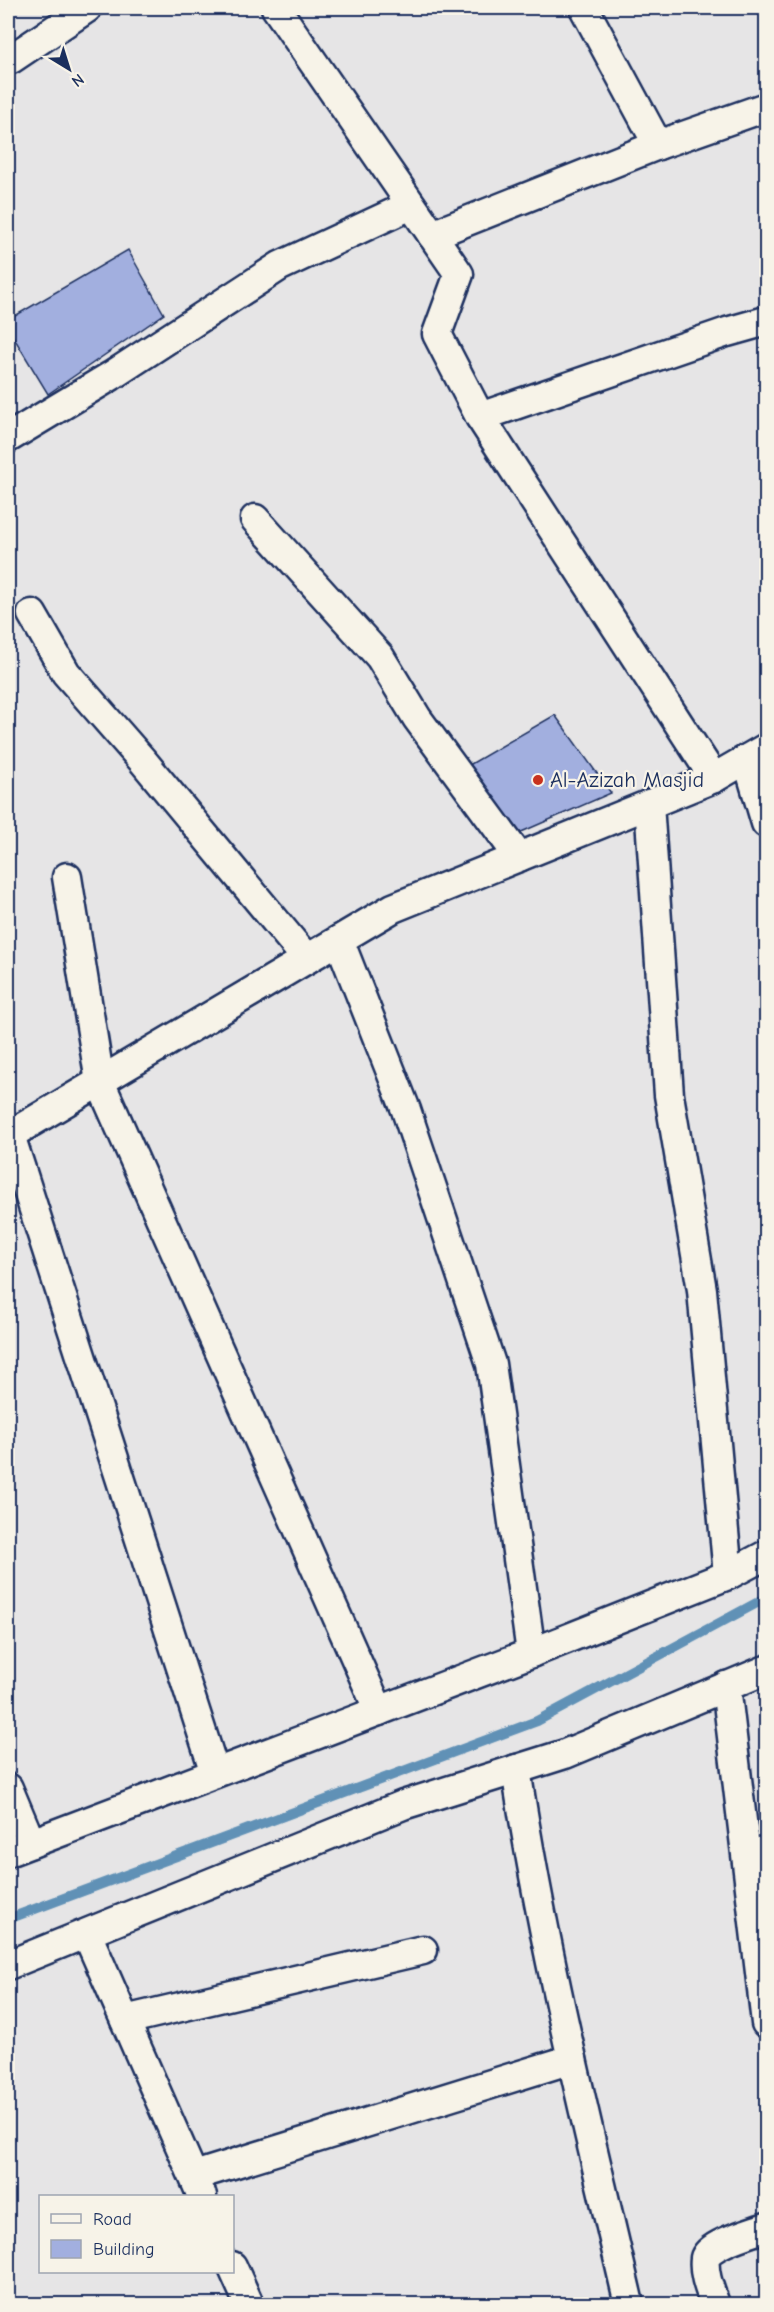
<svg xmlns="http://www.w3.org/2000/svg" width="774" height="2312" viewBox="0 0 774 2312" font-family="'Comic Neue',sans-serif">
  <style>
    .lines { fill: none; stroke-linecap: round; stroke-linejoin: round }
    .stream { stroke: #6191b6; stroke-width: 10 }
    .building { fill: #a2afdf; stroke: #1b2f5e; stroke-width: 1.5 }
    .minor-casing { stroke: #1b2f5e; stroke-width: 33 }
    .minor { stroke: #f7f3e8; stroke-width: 28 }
    .poi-dot { fill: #c8321e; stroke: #f7f3e8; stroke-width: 2 }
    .labels { text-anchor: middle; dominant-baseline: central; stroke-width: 4.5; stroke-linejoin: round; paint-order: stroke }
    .poi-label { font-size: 22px; fill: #1b2f5e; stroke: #f7f3e8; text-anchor: start }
  </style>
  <rect width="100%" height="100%" fill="#e6e5e6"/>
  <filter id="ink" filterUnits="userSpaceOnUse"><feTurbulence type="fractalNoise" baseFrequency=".0167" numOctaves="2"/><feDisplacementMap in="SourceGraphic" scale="12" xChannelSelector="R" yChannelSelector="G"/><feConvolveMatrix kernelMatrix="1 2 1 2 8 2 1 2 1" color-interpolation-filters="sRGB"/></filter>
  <g filter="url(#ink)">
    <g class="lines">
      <path class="stream" d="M 8,1919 L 537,1721 L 766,1598"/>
    </g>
    <g class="building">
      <path d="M 128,250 L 164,314 L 48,394 L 8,328 L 8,320 Z"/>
      <path d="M 555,715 L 611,793 L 519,833 L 464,768 Z"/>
    </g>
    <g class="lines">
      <g class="minor-casing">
        <g id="minor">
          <path d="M 276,8 L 459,274 L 437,334 L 480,417 L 714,778"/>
          <path d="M 11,59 L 87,8"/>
          <path d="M 658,145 L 766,107"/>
          <path d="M 432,235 L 658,145 L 584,8"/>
          <path d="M 480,417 L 727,332 L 766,321"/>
          <path d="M 8,438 L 111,376 L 280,266 L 411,205"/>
          <path d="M 255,519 L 380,657 L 417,718 L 519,857"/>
          <path d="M 32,614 L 66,673 L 143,761 L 307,959"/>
          <path d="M 747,759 L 766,823"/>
          <path d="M 649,804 L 669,1095 L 702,1290 L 728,1575"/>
          <path d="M 67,877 L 100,1082 L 379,1711"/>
          <path d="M 339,940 L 406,1110 L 491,1364 L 531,1653"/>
          <path d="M 10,1135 L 215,1773"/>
          <path d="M 8,1136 L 393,908 L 714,778 L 766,748"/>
          <path d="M 726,1686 L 766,2023"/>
          <path d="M 516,1769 C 543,1950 588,2127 629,2304"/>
          <path d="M 8,1788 L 31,1843"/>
          <path d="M 8,1852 L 531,1653 L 728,1575 L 766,1555"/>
          <path d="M 87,1934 L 202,2196"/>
          <path d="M 8,1965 L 403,1805 L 565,1754 L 766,1670"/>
          <path d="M 125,2020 L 423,1950"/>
          <path d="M 194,2176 L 572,2059"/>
          <path d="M 232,2266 L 249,2304"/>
          <path d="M 715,2304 C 710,2290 703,2274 705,2258 C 708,2244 753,2232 766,2227"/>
        </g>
      </g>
      <use href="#minor" class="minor"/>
    </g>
  </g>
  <circle class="poi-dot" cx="538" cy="780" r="6"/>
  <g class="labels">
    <g class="poi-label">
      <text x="550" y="780">Al-Azizah Masjid</text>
    </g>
  </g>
  <rect width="774" height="2312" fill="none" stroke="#f7f3e8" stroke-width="30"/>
  <rect x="15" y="15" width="744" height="2282" fill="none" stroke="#1b2f5e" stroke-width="2" filter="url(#ink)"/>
  <rect x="39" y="2195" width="195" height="78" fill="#f7f3e8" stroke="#9fa5b1" stroke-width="1.5"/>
  <rect x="51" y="2214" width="30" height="9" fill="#f7f3e8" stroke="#9fa5b1" stroke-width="1.5"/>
  <text x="93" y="2225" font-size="18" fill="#1b2f5e">Road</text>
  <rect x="51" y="2240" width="30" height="18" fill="#a2afdf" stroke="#9fa5b1" stroke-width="1.5"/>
  <text x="93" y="2255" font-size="18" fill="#1b2f5e">Building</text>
  <g transform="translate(69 69) rotate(142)" stroke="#f7f3e8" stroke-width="4.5" paint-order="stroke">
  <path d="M0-4.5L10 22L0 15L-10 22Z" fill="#1b2f5e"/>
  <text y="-9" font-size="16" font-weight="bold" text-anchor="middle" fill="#1b2f5e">N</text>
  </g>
</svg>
